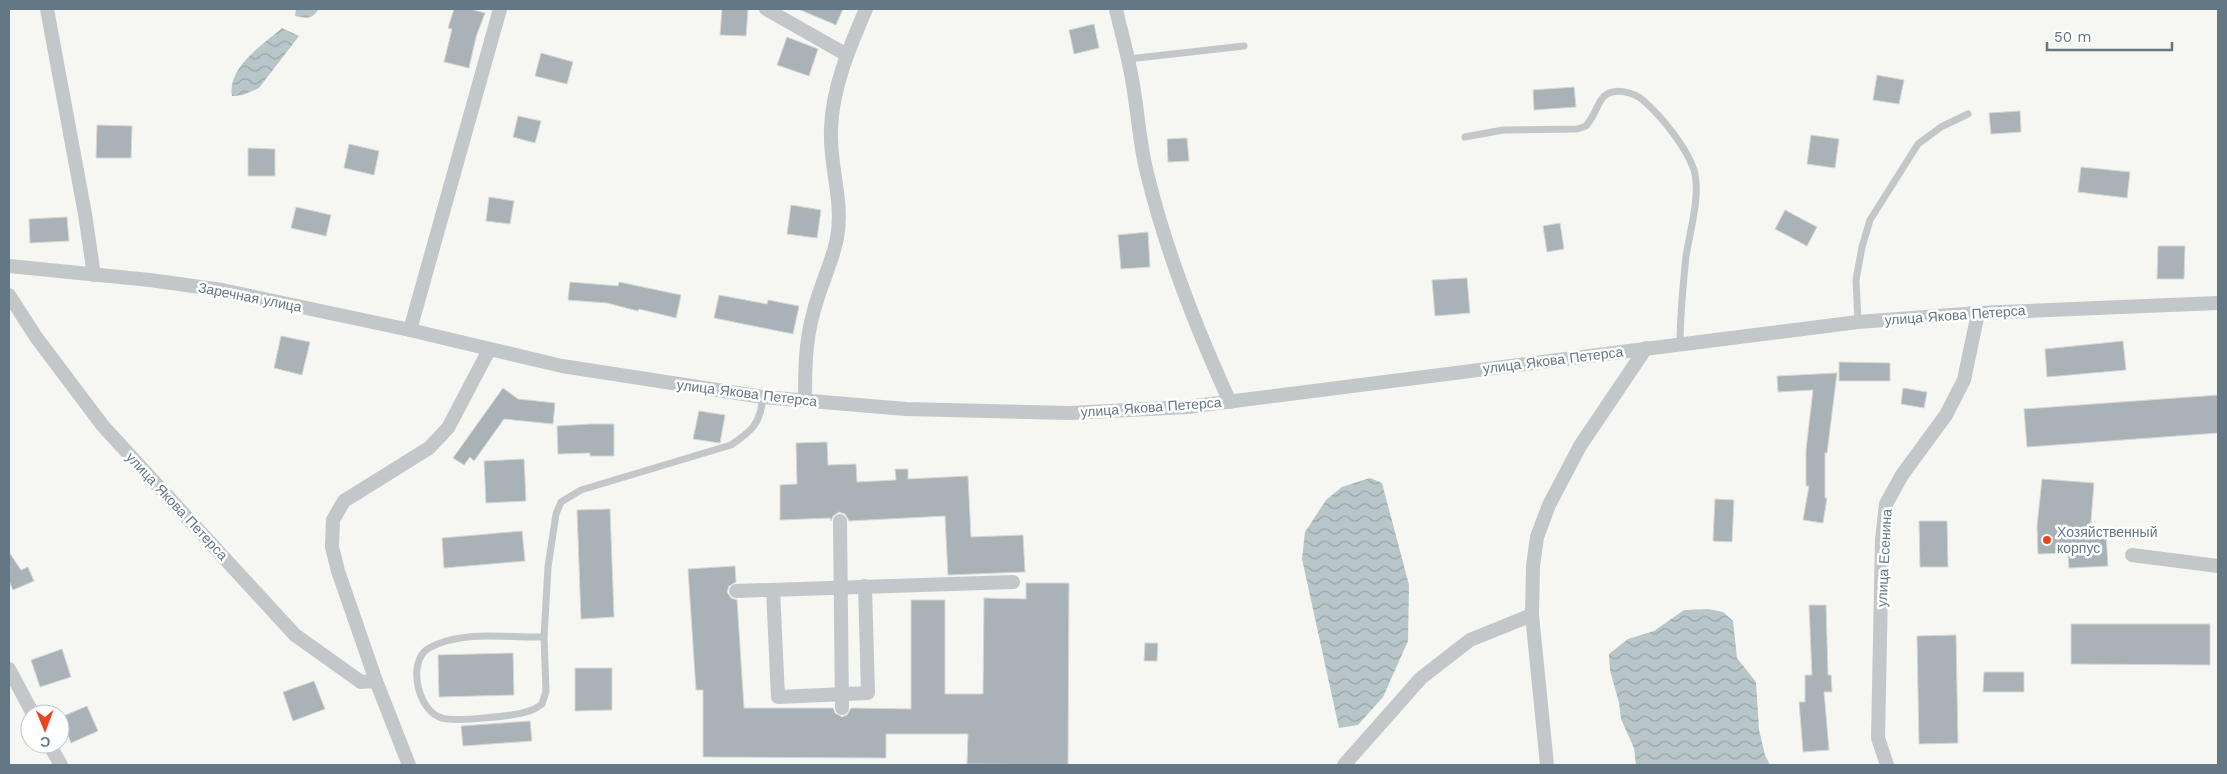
<svg xmlns="http://www.w3.org/2000/svg" width="2227" height="774" viewBox="0 0 2227 774" font-family="'Work Sans',sans-serif">
  <style>
    .water { fill: url(#water-waves) }
    .building { fill: #a9b2b7; stroke: #d7d7d5 }
    .lines { fill: none; stroke-linecap: round; stroke-linejoin: round }
    .lane { stroke: #c3c7ca; stroke-width: 7 }
    .street { stroke: #c3c7ca; stroke-width: 14 }
    .poi-dot { fill: #e9461f; stroke: #fff; stroke-width: 2 }
    .labels { text-anchor: middle; dominant-baseline: central; stroke-width: 5; stroke-linejoin: round; paint-order: stroke }
    .street-label { font-size: 14px; fill: #647784; stroke: #fff }
    .poi-label { font-size: 14px; fill: #647784; stroke: #fff; text-anchor: start }
  </style>
  <defs>
    <pattern id="water-waves" width="16" height="10" patternUnits="userSpaceOnUse" patternTransform="scale(1.25)"><rect width="16" height="10" fill="#b8c6c9"/><path d="M0 5q4-4 8 0t8 0" fill="none" stroke="#99a6a9"/></pattern>
  </defs>
  <rect width="100%" height="100%" fill="#f6f6f2"/>
  <g class="water">
    <path d="M 296,9 L 319,9 C 312,19 308,19 295,16 Z"/>
    <path d="M 282,28 L 299,36 L 259,88 L 243,95 L 232,96 C 227,67 263,45 282,28 Z"/>
    <path d="M 1370,478 L 1382,483 L 1409,585 L 1408,641 L 1383,697 L 1358,725 L 1339,728 L 1302,559 L 1305,532 L 1326,500 L 1342,487 Z"/>
    <path d="M 1708,609 L 1723,612 L 1733,621 L 1737,658 L 1756,682 L 1759,730 L 1765,755 L 1770,765 L 1636,765 L 1634,748 L 1621,719 L 1619,703 L 1610,670 L 1609,654 L 1628,639 L 1654,631 L 1684,610 Z"/>
  </g>
  <g class="building">
    <path d="M 454,9 L 470,9 L 485,13 L 476,37 L 469,68 L 444,62 L 452,29 L 448,28 Z"/>
    <path d="M 722,9 L 748,9 L 746,36 L 720,35 Z"/>
    <path d="M 798,9 L 843,9 L 836,25 Z"/>
    <path d="M 1094,24 L 1099,48 L 1074,54 L 1069,30 Z"/>
    <path d="M 787,37 L 818,49 L 809,76 L 777,65 Z"/>
    <path d="M 541,53 L 573,62 L 567,84 L 535,76 Z"/>
    <path d="M 1877,75 L 1904,80 L 1899,104 L 1873,100 Z"/>
    <path d="M 1574,87 L 1576,107 L 1534,110 L 1533,90 Z"/>
    <path d="M 2020,111 L 2021,132 L 1991,134 L 1989,113 Z"/>
    <path d="M 518,116 L 541,121 L 535,143 L 513,137 Z"/>
    <path d="M 97,125 L 132,126 L 131,158 L 96,158 Z"/>
    <path d="M 1811,135 L 1839,139 L 1835,168 L 1807,164 Z"/>
    <path d="M 1187,138 L 1189,161 L 1168,162 L 1167,139 Z"/>
    <path d="M 349,144 L 379,151 L 374,175 L 344,168 Z"/>
    <path d="M 248,148 L 275,149 L 275,176 L 248,176 Z"/>
    <path d="M 2081,167 L 2130,172 L 2127,198 L 2078,192 Z"/>
    <path d="M 489,197 L 514,201 L 510,224 L 486,221 Z"/>
    <path d="M 791,205 L 821,210 L 817,238 L 787,234 Z"/>
    <path d="M 296,207 L 331,215 L 326,236 L 291,228 Z"/>
    <path d="M 1785,210 L 1817,227 L 1807,246 L 1775,229 Z"/>
    <path d="M 67,217 L 69,241 L 30,243 L 29,219 Z"/>
    <path d="M 1560,223 L 1564,249 L 1547,252 L 1543,226 Z"/>
    <path d="M 1148,232 L 1150,267 L 1121,269 L 1118,235 Z"/>
    <path d="M 2158,246 L 2185,246 L 2184,279 L 2157,279 Z"/>
    <path d="M 1467,278 L 1470,313 L 1435,316 L 1432,280 Z"/>
    <path d="M 570,282 L 618,286 L 619,282 L 681,295 L 676,318 L 639,309 L 638,311 L 607,303 L 568,300 Z"/>
    <path d="M 719,295 L 767,304 L 768,300 L 799,306 L 793,334 L 714,318 Z"/>
    <path d="M 281,336 L 310,342 L 302,375 L 274,368 Z"/>
    <path d="M 2123,341 L 2126,370 L 2047,377 L 2045,349 Z"/>
    <path d="M 1839,362 L 1890,363 L 1890,381 L 1839,381 Z"/>
    <path d="M 1837,373 L 1827,453 L 1825,453 L 1825,498 L 1827,498 L 1823,523 L 1803,520 L 1809,486 L 1806,486 L 1806,450 L 1813,390 L 1778,392 L 1777,376 Z"/>
    <path d="M 503,388 L 518,399 L 555,403 L 553,424 L 504,419 L 474,461 L 470,457 L 464,465 L 453,458 Z"/>
    <path d="M 1903,388 L 1927,392 L 1924,408 L 1901,404 Z"/>
    <path d="M 2218,395 L 2218,433 L 2027,447 L 2024,409 Z"/>
    <path d="M 699,411 L 725,415 L 720,443 L 693,439 Z"/>
    <path d="M 590,424 L 614,424 L 614,456 L 590,456 L 590,453 L 558,454 L 557,426 Z"/>
    <path d="M 827,442 L 828,465 L 856,464 L 857,482 L 896,480 L 895,469 L 908,469 L 908,479 L 968,476 L 971,537 L 1023,535 L 1025,572 L 948,575 L 945,516 L 849,521 L 845,514 L 839,512 L 833,516 L 831,521 L 830,518 L 780,520 L 780,485 L 797,484 L 796,443 Z"/>
    <path d="M 524,459 L 526,501 L 486,503 L 484,461 Z"/>
    <path d="M 2042,479 L 2094,483 L 2090,533 L 2106,532 L 2108,566 L 2069,568 L 2068,553 L 2038,554 L 2037,526 Z"/>
    <path d="M 1715,499 L 1734,500 L 1732,542 L 1713,541 Z"/>
    <path d="M 610,509 L 614,617 L 581,619 L 577,510 Z"/>
    <path d="M 1919,521 L 1947,521 L 1948,567 L 1920,567 Z"/>
    <path d="M 522,531 L 525,561 L 444,568 L 442,538 Z"/>
    <path d="M 9,552 L 21,570 L 28,567 L 34,581 L 13,590 L 9,581 Z"/>
    <path d="M 735,566 L 736,582 L 729,586 L 727,592 L 731,598 L 737,600 L 744,708 L 833,708 L 835,713 L 842,717 L 847,715 L 851,708 L 911,709 L 911,600 L 945,600 L 945,694 L 983,694 L 984,598 L 1026,599 L 1026,583 L 1069,583 L 1068,765 L 967,764 L 968,734 L 886,734 L 886,758 L 703,757 L 703,690 L 696,690 L 688,569 Z"/>
    <path d="M 1809,605 L 1826,605 L 1828,675 L 1831,675 L 1832,692 L 1824,692 L 1829,750 L 1803,752 L 1799,702 L 1805,702 L 1805,675 L 1812,675 Z"/>
    <path d="M 2071,624 L 2210,624 L 2210,665 L 2071,664 Z"/>
    <path d="M 1956,635 L 1958,743 L 1919,744 L 1917,636 Z"/>
    <path d="M 1145,643 L 1158,643 L 1157,661 L 1144,661 Z"/>
    <path d="M 62,649 L 71,677 L 40,687 L 31,660 Z"/>
    <path d="M 513,653 L 514,695 L 439,697 L 438,655 Z"/>
    <path d="M 575,668 L 612,668 L 612,710 L 575,711 Z"/>
    <path d="M 1984,672 L 2024,672 L 2024,692 L 1983,692 Z"/>
    <path d="M 314,681 L 325,709 L 293,721 L 283,692 Z"/>
    <path d="M 87,706 L 98,731 L 71,743 L 61,717 Z"/>
    <path d="M 530,721 L 532,741 L 463,746 L 461,726 Z"/>
  </g>
  <g class="lines">
    <g class="lane">
      <path d="M 1128,59 L 1244,46"/>
      <path d="M 1465,137 L 1503,130 L 1577,129 L 1586,126 C 1593,118 1596,108 1601,100 C 1611,85 1635,92 1645,102 C 1662,117 1687,148 1694,170 C 1701,194 1690,231 1686,256 C 1683,286 1680,314 1680,344"/>
      <path d="M 1858,322 L 1856,280 L 1862,247 L 1870,220 L 1918,144 L 1941,127 L 1968,114"/>
      <path d="M 544,637 C 512,638 477,632 446,641 C 440,643 429,647 425,651 C 408,667 419,712 442,718 C 455,722 516,716 529,711 C 533,710 538,707 542,704 L 546,691 L 544,637 L 548,567 L 556,514 L 561,502 L 581,490 L 731,445 C 753,430 760,424 763,397"/>
    </g>
    <g class="street">
      <path d="M 47,9 L 85,214 L 94,275"/>
      <path d="M 766,9 L 847,55"/>
      <path d="M 1116,9 C 1121,32 1128,55 1132,79 C 1138,111 1139,142 1147,173 C 1166,252 1196,328 1230,402"/>
      <path d="M 9,266 L 150,280 L 222,290 L 410,330 L 562,366 L 763,397 L 906,409 L 1071,413 L 1187,407 L 1858,322 L 1978,313 L 2218,303"/>
      <path d="M 9,295 L 36,337 L 103,426 L 295,635 L 361,682 L 376,681 L 409,765"/>
      <path d="M 410,330 L 500,9"/>
      <path d="M 805,401 C 805,372 805,343 813,314 C 819,288 832,264 837,238 C 844,201 829,166 831,129 C 832,88 850,46 866,9"/>
      <path d="M 840,521 L 842,708"/>
      <path d="M 2132,555 L 2218,566"/>
      <path d="M 773,590 L 778,697 L 868,693 L 865,586"/>
      <path d="M 736,591 L 1013,582"/>
      <path d="M 9,669 L 33,714"/>
      <path d="M 376,681 L 338,571 L 332,547 L 333,520 L 344,501 L 429,448 L 448,428 L 489,350"/>
      <path d="M 49,744 L 61,765"/>
      <path d="M 1344,765 L 1421,678 L 1470,640 L 1532,615"/>
      <path d="M 1547,765 L 1532,615 L 1533,566 L 1537,537 L 1549,505 L 1580,446 L 1646,348"/>
      <path d="M 1887,765 L 1878,738 L 1882,540 L 1886,504 L 1902,475 L 1946,415 L 1964,380 L 1978,313"/>
    </g>
  </g>
  <circle class="poi-dot" cx="2047" cy="540" r="5"/>
  <g class="labels">
    <g class="street-label">
      <text transform="translate(250 297) rotate(11)">Заречная улица</text>
      <text transform="translate(1955 315) rotate(-4)">улица Якова Петерса</text>
      <text transform="translate(1553 360) rotate(-7)">улица Якова Петерса</text>
      <text transform="translate(747 393) rotate(7)">улица Якова Петерса</text>
      <text transform="translate(1151 407) rotate(-4)">улица Якова Петерса</text>
      <text transform="translate(177 506) rotate(47)">улица Якова Петерса</text>
      <text transform="translate(1884 558) rotate(-87)">улица Есенина</text>
    </g>
    <g class="poi-label">
      <text x="2057" y="532">Хозяйственный<tspan x="2057" dy="16">корпус</tspan></text>
    </g>
  </g>
  <rect width="2227" height="774" fill="none" stroke="#647784" stroke-width="20"/>
  <g transform="translate(45 729) rotate(179)"><circle r="24" fill="#ffffff" stroke="#c1c9ce"/>
  <path d="M0-4L9 19L0 12L-9 19Z" fill="#e9461f"/>
  <text y="-8" font-size="14" font-weight="bold" text-anchor="middle" fill="#647784">С</text>
  </g>
  <path d="M2047 42v8h125v-8" fill="none" stroke="#647784" stroke-width="2.5"/>
  <text x="2054" y="42" font-size="15" fill="#647784" stroke="#ffffff" stroke-width="4" paint-order="stroke">50 m</text>
</svg>
